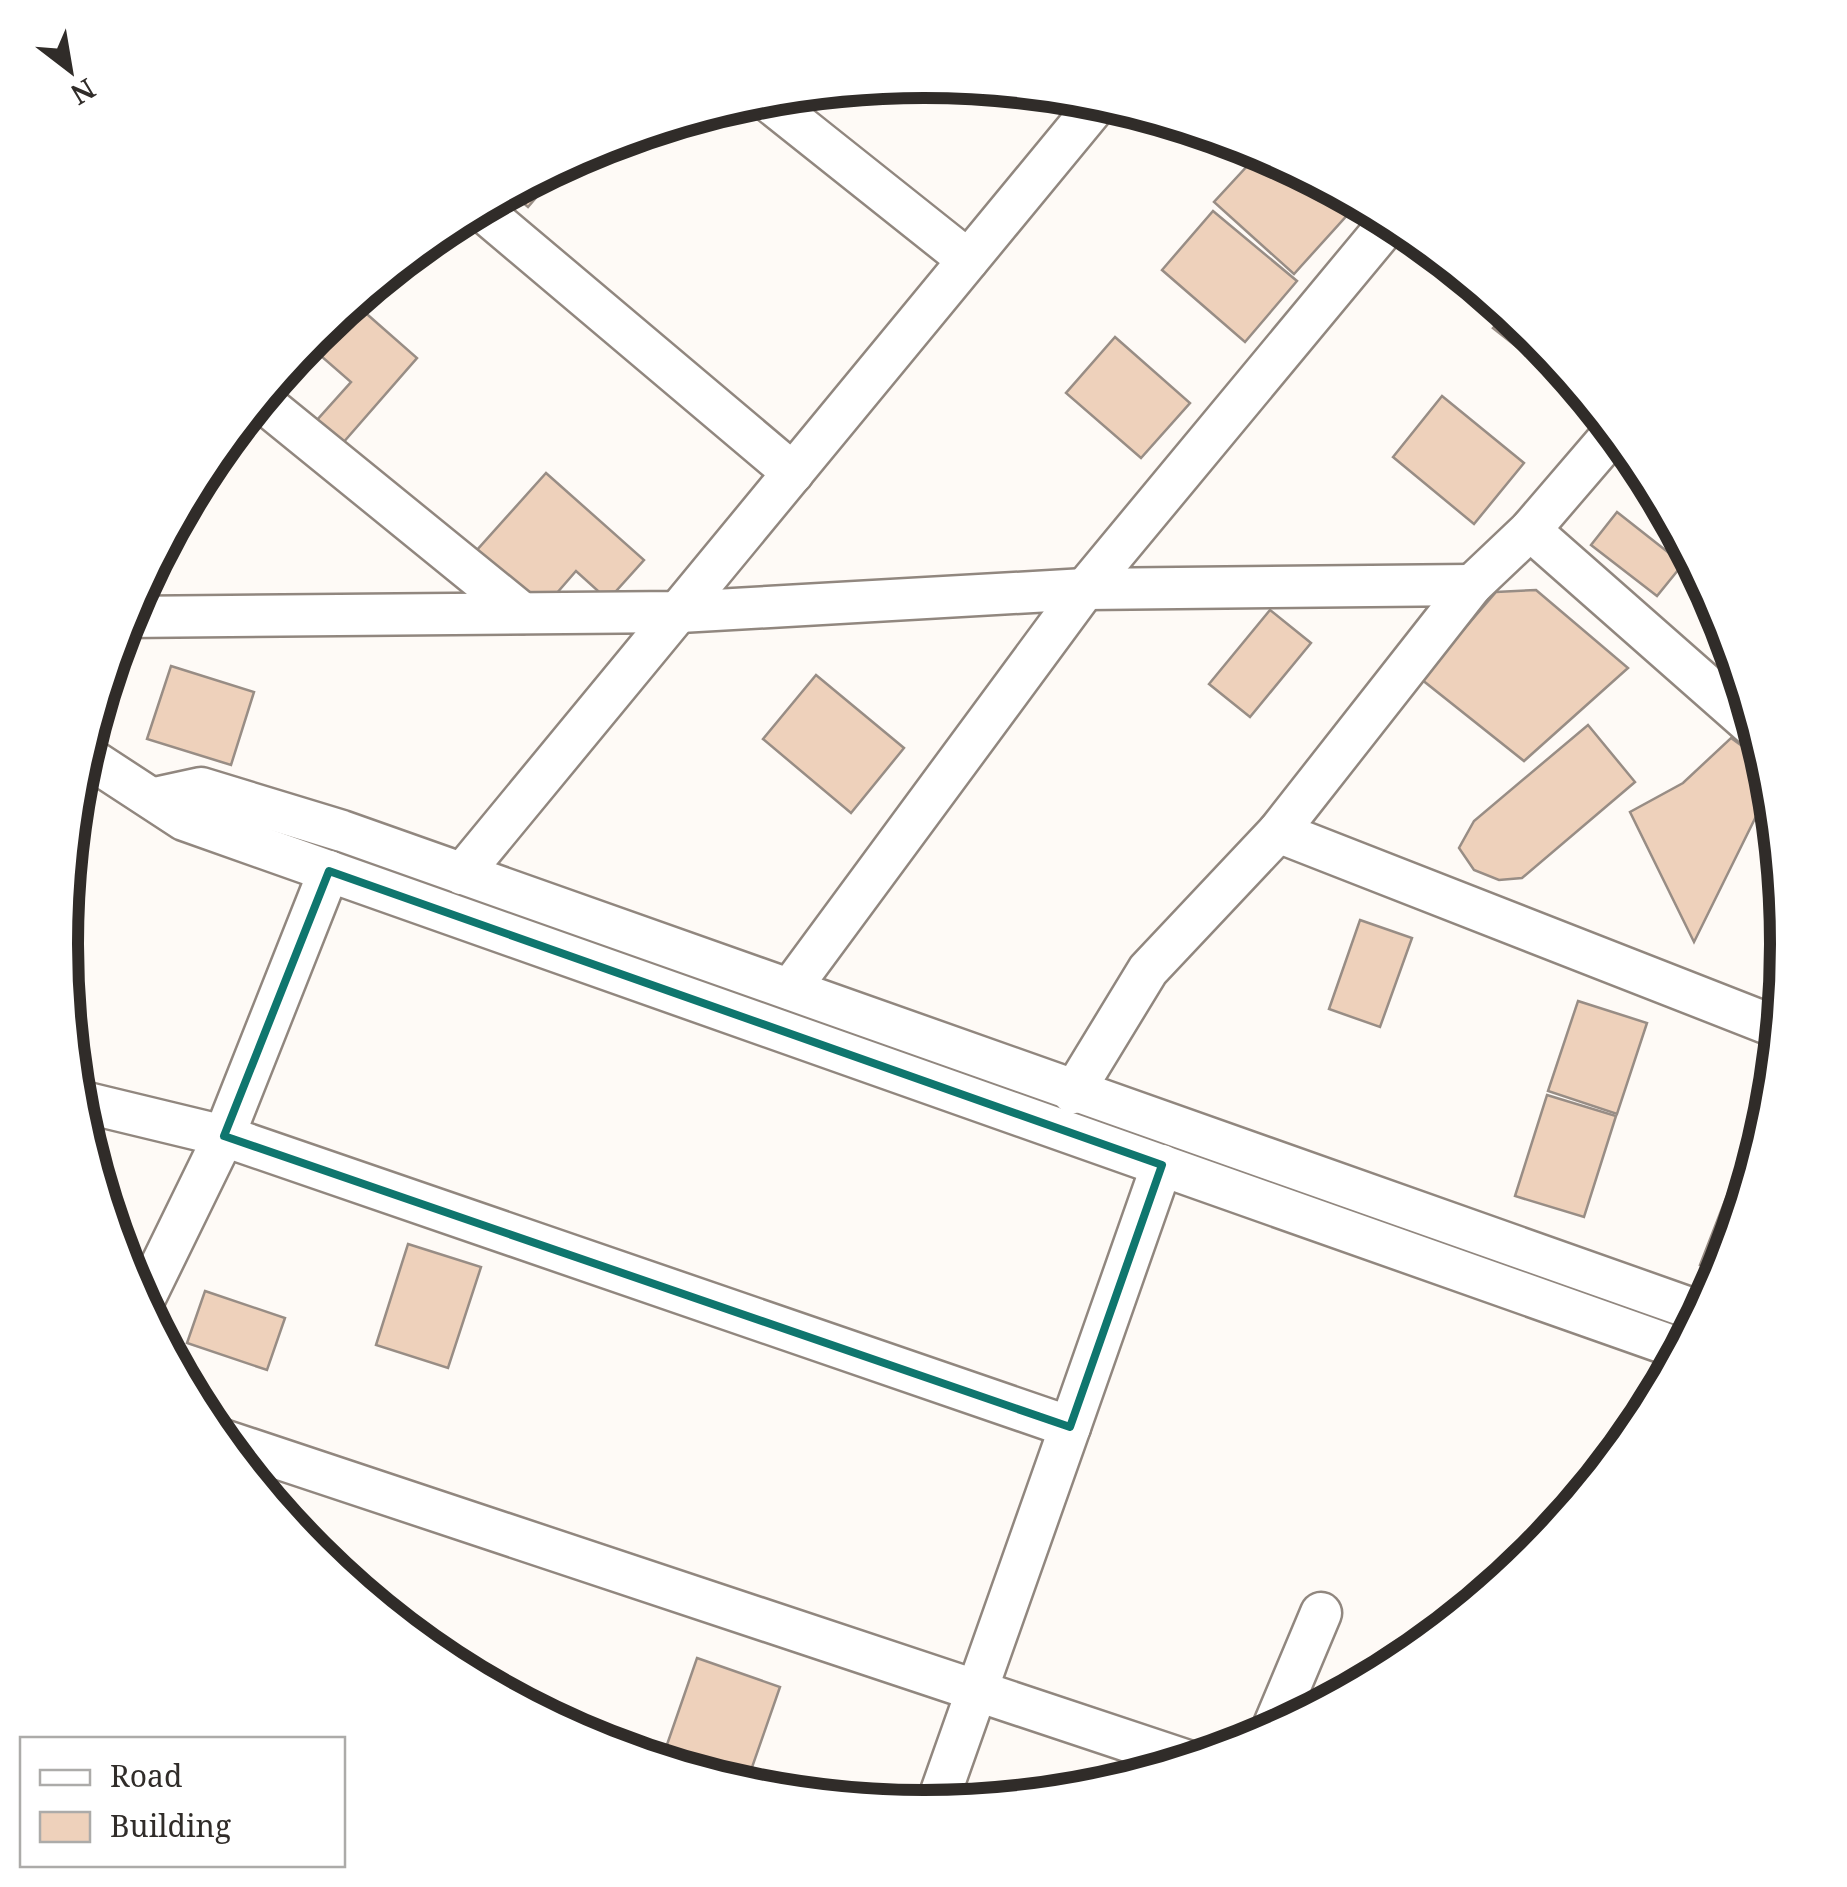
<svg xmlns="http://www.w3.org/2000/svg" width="1847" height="1887" viewBox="0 0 1847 1887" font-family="'Noto Serif',serif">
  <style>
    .building { fill: #eed1bb; stroke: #988d85; stroke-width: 2.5 }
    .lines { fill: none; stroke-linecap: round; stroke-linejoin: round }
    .minor-casing { stroke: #91877f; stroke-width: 45 }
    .minor { stroke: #fff; stroke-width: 40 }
    .marked { fill: none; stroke: #0f766e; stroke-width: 8; stroke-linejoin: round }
    .rim { fill: none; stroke: #302c29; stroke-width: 12 }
  </style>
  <rect width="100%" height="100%" fill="#fefaf6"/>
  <g class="building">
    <path d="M 1262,150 L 1309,175 L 1350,212 L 1294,274 L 1214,202 Z"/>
    <path d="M 570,158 L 528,207 L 509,191 Z"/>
    <path d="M 1213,211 L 1297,281 L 1245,342 L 1162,270 Z"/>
    <path d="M 352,301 L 417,358 L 342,444 L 317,420 L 351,382 L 305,342 Z"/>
    <path d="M 1508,312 L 1534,333 L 1580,389 L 1576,394 L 1493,328 Z"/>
    <path d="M 1115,337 L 1190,403 L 1141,458 L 1066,393 Z"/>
    <path d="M 1442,396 L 1524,463 L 1474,524 L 1393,457 Z"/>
    <path d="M 232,432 L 243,442 L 177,518 L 206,463 Z"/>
    <path d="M 546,473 L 644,560 L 608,600 L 576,571 L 543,609 L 477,550 Z"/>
    <path d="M 1617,512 L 1683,564 L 1657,596 L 1591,545 Z"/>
    <path d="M 1536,590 L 1628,668 L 1524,761 L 1421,679 L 1496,592 Z"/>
    <path d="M 1270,610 L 1311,643 L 1250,717 L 1209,684 Z"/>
    <path d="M 171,666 L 254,692 L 231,765 L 147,739 Z"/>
    <path d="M 816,675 L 904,748 L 851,813 L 763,739 Z"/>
    <path d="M 1588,725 L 1635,782 L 1522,878 L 1499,880 L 1474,870 L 1459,848 L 1474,821 Z"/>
    <path d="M 1731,738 L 1767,764 L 1771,786 L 1694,942 L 1630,812 L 1683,783 Z"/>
    <path d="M 1360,920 L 1412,938 L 1380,1027 L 1329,1009 Z"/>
    <path d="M 1578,1001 L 1647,1023 L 1617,1114 L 1548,1091 Z"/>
    <path d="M 1547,1095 L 1616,1116 L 1584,1217 L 1515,1196 Z"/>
    <path d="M 1740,1162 L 1754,1167 L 1721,1273 L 1700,1265 Z"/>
    <path d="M 408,1244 L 481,1267 L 448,1368 L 376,1345 Z"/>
    <path d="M 205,1291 L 285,1318 L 267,1370 L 187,1343 Z"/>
    <path d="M 697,1658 L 780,1687 L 749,1776 L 690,1756 L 686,1769 L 661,1762 Z"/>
  </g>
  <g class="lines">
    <g class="minor-casing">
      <g id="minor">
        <path d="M 762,96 L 968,260"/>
        <path d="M 478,207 L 793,473"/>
        <path d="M 259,399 L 522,613"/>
        <path d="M 1615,431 L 1530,530 L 1472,585 L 1278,832 L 1779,1028"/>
        <path d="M 1530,530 L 1756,729"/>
        <path d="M 125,617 L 680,612 L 1085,589 L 1472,585"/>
        <path d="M 83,754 L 184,820 L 1681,1349"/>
        <path d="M 155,798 L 201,788 L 342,831 L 1701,1312"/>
        <path d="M 462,874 L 1101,99"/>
        <path d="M 790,989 L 1085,589 L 1392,219"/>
        <path d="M 1073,1093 L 1148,970 L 1278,832"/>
        <path d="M 75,1100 L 224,1136 L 1070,1427 L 1162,1165"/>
        <path d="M 142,1304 L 224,1136 L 329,871"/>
        <path d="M 217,1438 L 1188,1761"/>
        <path d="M 1271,1732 L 1321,1613"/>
        <path d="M 936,1806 L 1070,1427"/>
      </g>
    </g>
    <use href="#minor" class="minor"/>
  </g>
  <path class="marked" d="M 329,871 L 1162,1165 L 1070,1427 L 224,1136 Z"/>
  <path d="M0 0H1847V1887H0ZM78 944a846 846 0 1 1 1692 0a846 846 0 1 1-1692 0Z" fill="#fff" fill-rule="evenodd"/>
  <path class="rim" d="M78 944a846 846 0 1 1 1692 0a846 846 0 1 1-1692 0Z"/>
  <rect x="20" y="1737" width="325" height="130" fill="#ffffff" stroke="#acaba9" stroke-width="2.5"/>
  <rect x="40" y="1770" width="50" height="15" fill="#ffffff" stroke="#acaba9" stroke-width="2.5"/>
  <text x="110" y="1787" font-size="30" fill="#302c29">Road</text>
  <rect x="40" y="1812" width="50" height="30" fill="#eed1bb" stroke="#acaba9" stroke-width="2.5"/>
  <text x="110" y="1837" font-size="30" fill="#302c29">Building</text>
  <g transform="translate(70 70) rotate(149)" stroke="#ffffff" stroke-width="8" paint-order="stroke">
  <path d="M0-8L18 38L0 25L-18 38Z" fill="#302c29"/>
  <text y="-15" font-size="28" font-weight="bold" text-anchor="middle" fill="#302c29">N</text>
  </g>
</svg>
